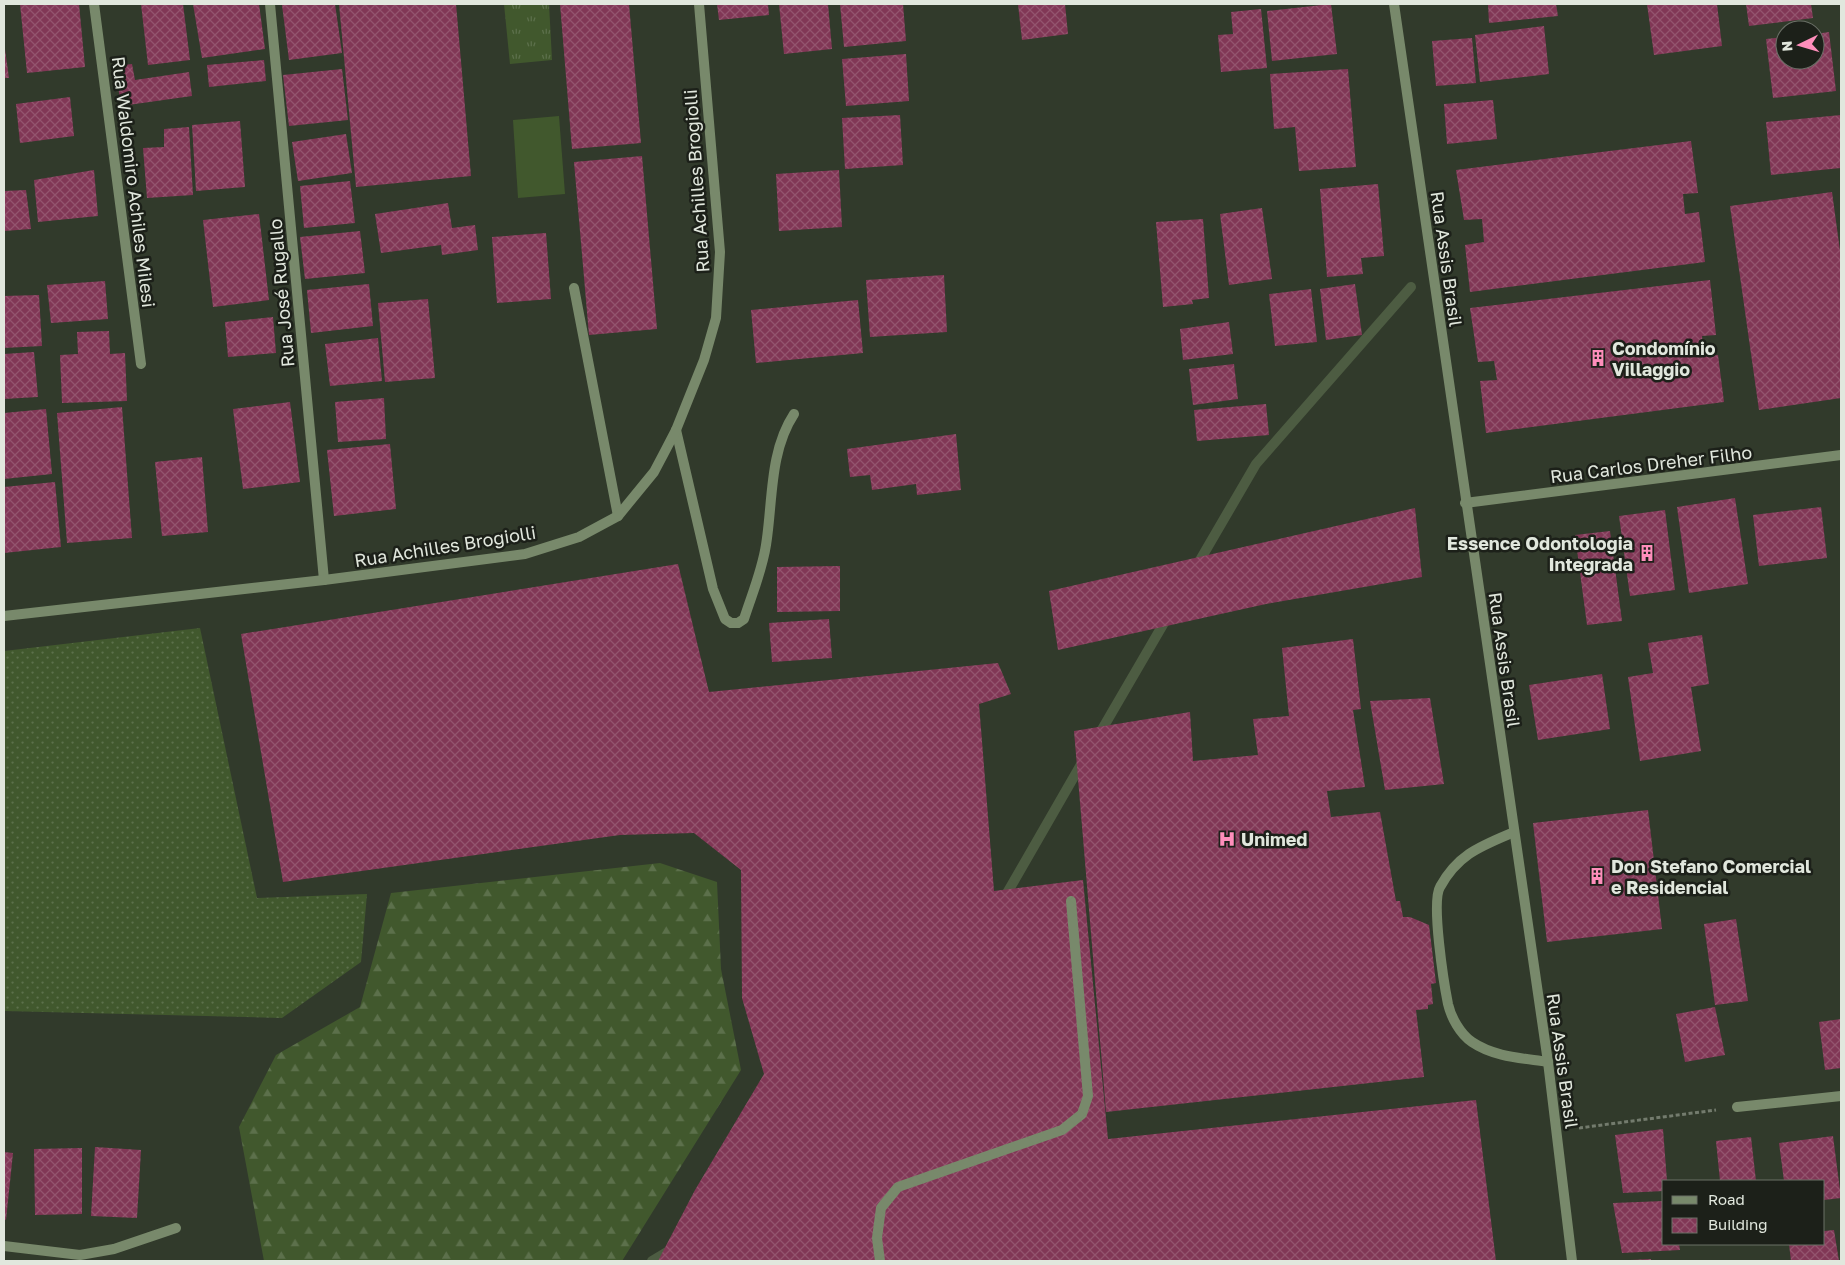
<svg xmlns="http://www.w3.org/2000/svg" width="1845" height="1265" viewBox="0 0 1845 1265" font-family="'Golos Text',sans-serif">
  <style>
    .grass { fill: url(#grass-dots) }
    .forest { fill: url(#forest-firs) }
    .park { fill: url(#park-tufts) }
    .pitch { fill: #41582d }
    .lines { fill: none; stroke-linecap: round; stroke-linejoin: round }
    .stream { stroke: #4d5c42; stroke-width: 10 }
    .building { fill: url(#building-cross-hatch) }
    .path { stroke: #737b6d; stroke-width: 3; stroke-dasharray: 4 2.5; stroke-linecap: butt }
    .service { stroke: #78896b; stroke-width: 10 }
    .minor { stroke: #78896b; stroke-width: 10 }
    .tertiary { stroke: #78896b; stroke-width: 10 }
    .labels { text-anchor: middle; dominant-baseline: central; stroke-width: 5; stroke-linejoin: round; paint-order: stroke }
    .street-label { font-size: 18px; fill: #e1e7dd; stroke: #1c2019 }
    .poi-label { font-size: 18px; font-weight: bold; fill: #e1e7dd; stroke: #1c2019; text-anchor: start }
  </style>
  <defs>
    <pattern id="grass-dots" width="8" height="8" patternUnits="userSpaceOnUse" patternTransform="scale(1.25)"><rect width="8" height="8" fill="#41582d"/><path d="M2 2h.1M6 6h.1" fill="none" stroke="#5c704b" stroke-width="1.8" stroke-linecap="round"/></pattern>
    <pattern id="forest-firs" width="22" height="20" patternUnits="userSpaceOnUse" patternTransform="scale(1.25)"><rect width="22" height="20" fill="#41582d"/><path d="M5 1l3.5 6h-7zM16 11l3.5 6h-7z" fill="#5c704b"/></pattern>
    <pattern id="park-tufts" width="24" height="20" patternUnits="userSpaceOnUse" patternTransform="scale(1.25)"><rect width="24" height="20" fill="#41582d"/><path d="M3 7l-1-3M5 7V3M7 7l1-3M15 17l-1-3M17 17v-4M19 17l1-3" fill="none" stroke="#5c704b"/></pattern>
    <pattern id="building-cross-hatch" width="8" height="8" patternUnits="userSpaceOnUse" patternTransform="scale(1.25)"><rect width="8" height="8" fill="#813756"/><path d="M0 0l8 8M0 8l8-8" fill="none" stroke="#93546e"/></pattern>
  </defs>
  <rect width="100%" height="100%" fill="#313a2b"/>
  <path class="grass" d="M 200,628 L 257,898 L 367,894 L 361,962 L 282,1018 L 4,1011 L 4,651 Z"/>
  <path class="forest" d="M 660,863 L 717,882 L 721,969 L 741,1070 L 622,1261 L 264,1261 L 239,1127 L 276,1055 L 360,1007 L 391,893 Z"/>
  <path class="park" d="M 504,4 L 549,4 L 552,60 L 510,64 Z"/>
  <path class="pitch" d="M 559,116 L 565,194 L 518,198 L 513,120 Z"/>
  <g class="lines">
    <g class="stream">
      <path d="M 1196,567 L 1256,464 L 1411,287"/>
      <path d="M 1097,738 L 1168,616"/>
      <path d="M 1003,900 L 1083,761"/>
      <path d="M 652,1261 L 672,1249"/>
    </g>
  </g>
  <g class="building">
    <path d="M 20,4 L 79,4 L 85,67 L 27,73 Z"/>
    <path d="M 141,4 L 183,4 L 190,60 L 148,65 Z"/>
    <path d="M 193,4 L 259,4 L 265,49 L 202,58 Z"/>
    <path d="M 289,4 L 335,4 L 342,53 L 289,60 L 282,5 Z"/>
    <path d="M 339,4 L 456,4 L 471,176 L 356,187 Z"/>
    <path d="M 560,4 L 629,4 L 641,143 L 572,149 Z"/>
    <path d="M 717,4 L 768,4 L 769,15 L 719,20 Z"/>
    <path d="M 779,4 L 828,4 L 832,49 L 784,54 Z"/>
    <path d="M 840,4 L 903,4 L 906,41 L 844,47 Z"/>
    <path d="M 1018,4 L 1065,4 L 1068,34 L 1022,40 Z"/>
    <path d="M 1331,4 L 1337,54 L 1272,61 L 1267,11 Z"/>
    <path d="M 1488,4 L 1556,4 L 1558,16 L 1489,23 Z"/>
    <path d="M 1647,4 L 1717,4 L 1722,46 L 1654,55 Z"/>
    <path d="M 1746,4 L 1811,4 L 1813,18 L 1749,26 Z"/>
    <path d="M 1261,9 L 1267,68 L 1221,72 L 1218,35 L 1233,34 L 1231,12 Z"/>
    <path d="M 1544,26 L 1549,74 L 1480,82 L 1475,35 Z"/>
    <path d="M 1829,32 L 1836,91 L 1773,98 L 1766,39 L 1785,37 L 1785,60 L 1815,60 L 1815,34 Z"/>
    <path d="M 1472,38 L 1476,83 L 1436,86 L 1432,41 Z"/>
    <path d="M 4,42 L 9,78 L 4,78 Z"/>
    <path d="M 906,54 L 909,101 L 846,106 L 842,59 Z"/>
    <path d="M 264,60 L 266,81 L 209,87 L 207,65 Z"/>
    <path d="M 132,64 L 135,80 L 189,72 L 192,96 L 121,106 L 115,66 Z"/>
    <path d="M 342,69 L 348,120 L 289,126 L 283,75 Z"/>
    <path d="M 1348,69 L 1356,167 L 1299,171 L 1295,127 L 1274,129 L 1270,74 Z"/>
    <path d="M 70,97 L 74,136 L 20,143 L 16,104 Z"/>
    <path d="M 1493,100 L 1497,139 L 1447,144 L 1444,104 Z"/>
    <path d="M 900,115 L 903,165 L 845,169 L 842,118 Z"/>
    <path d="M 1841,115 L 1841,168 L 1771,175 L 1766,122 Z"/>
    <path d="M 240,121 L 245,187 L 196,191 L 192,125 Z"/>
    <path d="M 189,127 L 193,195 L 147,198 L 143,148 L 164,147 L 164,129 Z"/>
    <path d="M 346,134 L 352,173 L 298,181 L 292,142 Z"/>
    <path d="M 1691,141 L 1698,193 L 1683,194 L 1685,214 L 1699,212 L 1705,262 L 1470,292 L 1465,245 L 1484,242 L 1482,219 L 1464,220 L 1456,170 Z"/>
    <path d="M 642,156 L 657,329 L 589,335 L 574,162 Z"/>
    <path d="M 94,170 L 98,216 L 38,222 L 34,180 Z"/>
    <path d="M 839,170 L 842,227 L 779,231 L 776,174 Z"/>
    <path d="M 350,181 L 355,223 L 304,228 L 300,186 Z"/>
    <path d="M 1378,184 L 1384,256 L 1361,258 L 1363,274 L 1327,277 L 1320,189 Z"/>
    <path d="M 26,190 L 31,229 L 4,231 L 4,191 Z"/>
    <path d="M 1832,192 L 1841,258 L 1841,398 L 1759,410 L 1730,206 Z"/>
    <path d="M 448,203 L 452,228 L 475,225 L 478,250 L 442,255 L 441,245 L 381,253 L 375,214 Z"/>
    <path d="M 1262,208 L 1272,279 L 1229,285 L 1220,214 Z"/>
    <path d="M 259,214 L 269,300 L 213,307 L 203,220 Z"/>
    <path d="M 1203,219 L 1209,298 L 1192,300 L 1193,304 L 1163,307 L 1156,222 Z"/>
    <path d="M 360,231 L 365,273 L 305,279 L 300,237 Z"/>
    <path d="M 546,233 L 551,299 L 497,303 L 492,237 Z"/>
    <path d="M 944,275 L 947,332 L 870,337 L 866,280 Z"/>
    <path d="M 1710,280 L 1716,335 L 1702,336 L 1704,356 L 1718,355 L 1724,402 L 1486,433 L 1480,381 L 1497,380 L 1494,361 L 1478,362 L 1470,308 Z"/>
    <path d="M 105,281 L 108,319 L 51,323 L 47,285 Z"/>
    <path d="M 369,284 L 373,326 L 311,333 L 307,290 Z"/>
    <path d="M 1355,284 L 1362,335 L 1326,340 L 1320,289 Z"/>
    <path d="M 1311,289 L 1317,342 L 1275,346 L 1269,294 Z"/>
    <path d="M 39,295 L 42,346 L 4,348 L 4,296 Z"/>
    <path d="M 428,299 L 435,378 L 385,382 L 378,303 Z"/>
    <path d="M 858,300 L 863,353 L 756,363 L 751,310 Z"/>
    <path d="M 273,317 L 276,353 L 228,357 L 225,322 Z"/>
    <path d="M 1229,322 L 1233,354 L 1183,360 L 1180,329 Z"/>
    <path d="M 109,331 L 110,354 L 125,353 L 127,401 L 62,403 L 60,355 L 78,354 L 77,332 Z"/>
    <path d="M 378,338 L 382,381 L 330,386 L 325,344 Z"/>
    <path d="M 34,352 L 38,397 L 4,399 L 4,354 Z"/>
    <path d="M 1234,364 L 1238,399 L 1193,405 L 1189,369 Z"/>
    <path d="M 384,398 L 386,439 L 338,442 L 335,402 Z"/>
    <path d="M 290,402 L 300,482 L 243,489 L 233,409 Z"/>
    <path d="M 1266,404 L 1269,435 L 1197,441 L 1194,410 Z"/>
    <path d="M 122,407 L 132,538 L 67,543 L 57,413 Z"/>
    <path d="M 46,409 L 52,474 L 4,479 L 4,413 Z"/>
    <path d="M 956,434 L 961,490 L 917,495 L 916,484 L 872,490 L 870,475 L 850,477 L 847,449 Z"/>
    <path d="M 390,444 L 396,509 L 334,516 L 327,450 Z"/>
    <path d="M 202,457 L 208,532 L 162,536 L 155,462 Z"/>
    <path d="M 55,482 L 61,547 L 4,553 L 4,487 Z"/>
    <path d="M 1735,498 L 1748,584 L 1689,593 L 1677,507 Z"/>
    <path d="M 1821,507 L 1827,558 L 1759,566 L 1753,515 Z"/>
    <path d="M 1415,508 L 1422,577 L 1266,604 L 1058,650 L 1049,591 Z"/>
    <path d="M 1665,510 L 1675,590 L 1630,596 L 1619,516 Z"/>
    <path d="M 1610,531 L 1622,621 L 1587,625 L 1575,535 Z"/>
    <path d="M 678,564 L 709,692 L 998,663 L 1011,694 L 979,704 L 994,891 L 1083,880 L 1108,1139 L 1476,1100 L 1496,1261 L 658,1261 L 695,1190 L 764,1074 L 742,998 L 741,870 L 694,833 L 620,835 L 283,882 L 241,634 Z"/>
    <path d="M 840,566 L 840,611 L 777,612 L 777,567 Z"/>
    <path d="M 829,619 L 832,658 L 772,662 L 769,623 Z"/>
    <path d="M 1702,635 L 1709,684 L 1691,687 L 1701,751 L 1640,761 L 1628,677 L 1653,673 L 1648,643 Z"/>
    <path d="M 1353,639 L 1361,709 L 1353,710 L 1365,787 L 1327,791 L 1331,817 L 1380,812 L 1396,901 L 1400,901 L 1403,917 L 1410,917 L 1429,925 L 1436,983 L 1431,984 L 1433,1004 L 1428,1005 L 1428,1009 L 1416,1010 L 1424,1077 L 1106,1112 L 1074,731 L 1190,712 L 1193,761 L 1258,755 L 1253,719 L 1289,716 L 1282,648 Z"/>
    <path d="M 1602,674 L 1610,729 L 1538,740 L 1529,685 Z"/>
    <path d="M 1430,698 L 1444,784 L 1385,790 L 1370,701 Z"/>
    <path d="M 1648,810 L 1662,929 L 1547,942 L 1533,823 Z"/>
    <path d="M 1736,919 L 1748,1001 L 1715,1005 L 1704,924 Z"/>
    <path d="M 1715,1007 L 1725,1055 L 1685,1062 L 1676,1014 Z"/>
    <path d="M 1841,1019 L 1841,1068 L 1825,1070 L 1819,1022 Z"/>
    <path d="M 1663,1129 L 1667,1181 L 1664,1181 L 1664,1191 L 1623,1193 L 1615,1135 Z"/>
    <path d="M 1833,1136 L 1841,1198 L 1824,1200 L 1824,1181 L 1784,1181 L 1779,1143 Z"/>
    <path d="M 1751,1137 L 1756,1181 L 1720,1181 L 1716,1141 Z"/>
    <path d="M 95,1147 L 141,1150 L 137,1218 L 91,1216 Z"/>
    <path d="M 82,1148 L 82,1214 L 35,1215 L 34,1149 Z"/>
    <path d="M 4,1152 L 13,1153 L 6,1220 L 4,1219 Z"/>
    <path d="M 1664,1201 L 1664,1244 L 1679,1244 L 1680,1250 L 1622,1253 L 1613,1203 Z"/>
    <path d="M 1834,1230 L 1839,1261 L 1791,1261 L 1789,1244 L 1824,1244 L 1824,1231 Z"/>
    <path d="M 1651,1259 L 1651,1261 L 1630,1261 L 1630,1260 Z"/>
  </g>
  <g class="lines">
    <path class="path" d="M 1579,1128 L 1716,1110"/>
    <g class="service">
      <path d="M 94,4 L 141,364"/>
      <path d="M 270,4 L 324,580"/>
      <path d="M 574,288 L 618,516"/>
      <path d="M 1514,832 C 1481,846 1458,854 1440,887 C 1431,902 1444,984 1448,1004 C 1451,1017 1460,1034 1472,1042 C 1494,1057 1522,1058 1548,1062"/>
      <path d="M 880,1261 L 877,1238 L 881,1208 L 898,1187 L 1062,1130 L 1082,1114 L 1088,1096 L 1071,901"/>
    </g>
    <g class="minor">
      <path d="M 676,430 L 713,589 L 725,619 L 731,623 L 738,623 L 744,619 C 752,594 762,571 766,545 C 773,502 769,452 794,414"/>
      <path d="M 1465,503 L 1841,455"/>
      <path d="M 4,616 L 324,580 L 525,554 L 579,537 L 618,516 L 654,472 L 663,455 L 676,430 L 704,360 L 716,318 L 720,252 L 699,4"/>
      <path d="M 1737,1107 L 1841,1096"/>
      <path d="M 4,1246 L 80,1255 L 114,1249 L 176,1228"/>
    </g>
    <path class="tertiary" d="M 1394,4 L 1548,1062 L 1572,1261"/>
  </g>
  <defs>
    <g id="building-bare" transform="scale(1.35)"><path d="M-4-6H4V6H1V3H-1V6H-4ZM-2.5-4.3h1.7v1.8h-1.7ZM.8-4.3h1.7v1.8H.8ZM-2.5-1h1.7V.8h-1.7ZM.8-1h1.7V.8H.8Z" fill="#fe8ebb" stroke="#1c2019" stroke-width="2.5" paint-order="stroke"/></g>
    <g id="hospital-bare" transform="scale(1.35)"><path d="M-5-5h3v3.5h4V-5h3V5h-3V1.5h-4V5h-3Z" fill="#fe8ebb" stroke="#1c2019" stroke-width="2.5" paint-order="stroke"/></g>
  </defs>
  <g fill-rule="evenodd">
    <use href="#building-bare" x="1598" y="358"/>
    <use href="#building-bare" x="1647" y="553"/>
    <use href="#hospital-bare" x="1227" y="839"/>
    <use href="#building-bare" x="1597" y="876"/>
  </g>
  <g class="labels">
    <g class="street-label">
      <text transform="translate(696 181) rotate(-94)">Rua Achilles Brogiolli</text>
      <text transform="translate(134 182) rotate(83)">Rua Waldomiro Achiles Milesi</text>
      <text transform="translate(1447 259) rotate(82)">Rua Assis Brasil</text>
      <text transform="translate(281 293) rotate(-95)">Rua José Rugallo</text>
      <text transform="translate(1651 464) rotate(-7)">Rua Carlos Dreher Filho</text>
      <text transform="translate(445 546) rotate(-9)">Rua Achilles Brogiolli</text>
      <text transform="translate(1505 660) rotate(82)">Rua Assis Brasil</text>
      <text transform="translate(1563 1061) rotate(82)">Rua Assis Brasil</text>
    </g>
    <g class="poi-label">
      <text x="1612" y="348">Condomínio<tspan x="1612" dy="21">Villaggio</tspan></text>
      <text x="1633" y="543" text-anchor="end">Essence Odontologia<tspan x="1633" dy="21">Integrada</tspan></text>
      <text x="1241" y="839">Unimed</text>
      <text x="1611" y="866">Don Stefano Comercial<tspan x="1611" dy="21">e Residencial</tspan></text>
    </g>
  </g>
  <rect width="1845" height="1265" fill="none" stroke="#e1e7dd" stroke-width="10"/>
  <rect x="1662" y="1180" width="162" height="65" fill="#1c2019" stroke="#6b7067"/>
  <rect x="1672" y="1196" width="25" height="8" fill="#78896b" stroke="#6b7067"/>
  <text x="1708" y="1205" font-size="15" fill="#e1e7dd">Road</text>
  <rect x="1672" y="1218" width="25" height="15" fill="url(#building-cross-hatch)" stroke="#6b7067"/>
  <text x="1708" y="1230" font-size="15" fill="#e1e7dd">Building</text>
  <g transform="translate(1800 45) rotate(265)"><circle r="24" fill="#1c2019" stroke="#6b7067"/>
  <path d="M0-4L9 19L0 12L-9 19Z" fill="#fe8ebb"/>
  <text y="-8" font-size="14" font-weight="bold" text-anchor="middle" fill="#e1e7dd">N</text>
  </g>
</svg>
